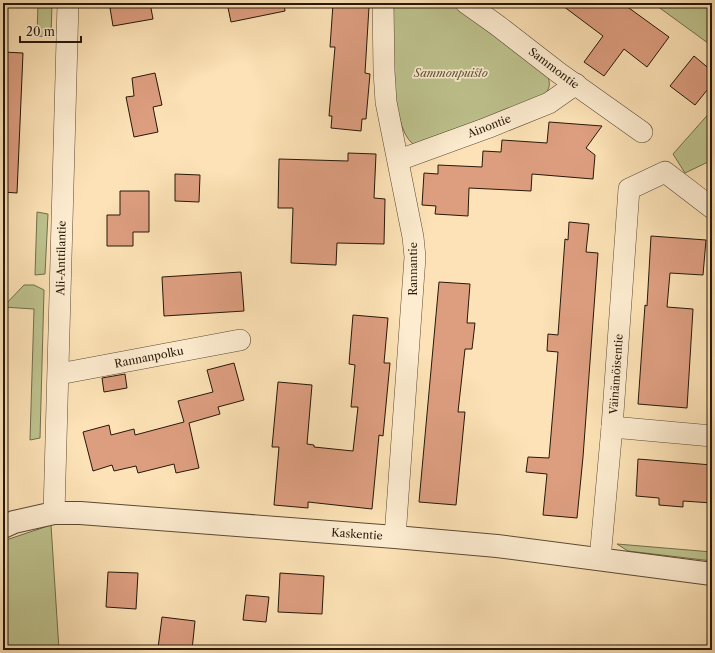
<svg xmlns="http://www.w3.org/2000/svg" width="715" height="653" viewBox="0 0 715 653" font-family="'Libre Caslon Text',serif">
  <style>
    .green { fill: #bec38e; stroke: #726e4c }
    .building { fill: #dd9e80; stroke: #271809 }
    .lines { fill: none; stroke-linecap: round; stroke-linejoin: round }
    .minor-casing { stroke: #5c4a34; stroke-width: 22 }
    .tertiary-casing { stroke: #5c4a34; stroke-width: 24 }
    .minor { stroke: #fdecd0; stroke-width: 21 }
    .tertiary { stroke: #fdecd0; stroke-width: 22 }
    .labels { text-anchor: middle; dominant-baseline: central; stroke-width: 3.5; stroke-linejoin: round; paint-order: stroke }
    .street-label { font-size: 11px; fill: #271809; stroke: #fdecd0 }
    .park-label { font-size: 11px; font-style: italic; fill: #5c5438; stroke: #fdecd0 }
  </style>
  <rect width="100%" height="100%" fill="#fce2b6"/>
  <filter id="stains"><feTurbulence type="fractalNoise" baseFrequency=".005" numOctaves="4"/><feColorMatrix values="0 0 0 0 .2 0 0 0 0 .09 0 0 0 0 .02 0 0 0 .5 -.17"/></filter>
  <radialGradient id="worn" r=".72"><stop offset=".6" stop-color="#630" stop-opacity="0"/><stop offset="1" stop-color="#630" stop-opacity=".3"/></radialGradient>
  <g class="green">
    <path d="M 38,3 L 52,3 L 51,37 L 37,36 Z"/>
    <path d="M 394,3 L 451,3 L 547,74 C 551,84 550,89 543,97 L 413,144 C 389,126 392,32 394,3 Z"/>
    <path d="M 653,3 L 712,3 L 712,46 Z"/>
    <path d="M 712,110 L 712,160 L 685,173 L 673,154 Z"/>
    <path d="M 37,212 L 48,214 L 45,274 L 35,275 Z"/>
    <path d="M 24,285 L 34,285 L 44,290 L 40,438 L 30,440 L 34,309 L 3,307 Z"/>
    <path d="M 51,525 L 59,650 L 3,650 L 3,541 Z"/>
    <path d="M 617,544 L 712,552 L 712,561 L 628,551 Z"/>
  </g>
  <g class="building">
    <path d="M 120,3 L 150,3 L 153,19 L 113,26 L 110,8 L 121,6 Z"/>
    <path d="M 227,3 L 284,3 L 285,11 L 231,22 Z"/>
    <path d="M 559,3 L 622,3 L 669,37 L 647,67 L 624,49 L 604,76 L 584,62 L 603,36 Z"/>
    <path d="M 333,4 L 369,7 L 365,73 L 370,74 L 366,119 L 362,119 L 361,131 L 331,128 L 332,116 L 329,116 L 335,47 L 330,47 Z"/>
    <path d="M 3,52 L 23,53 L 17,193 L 3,192 Z"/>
    <path d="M 694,56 L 712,71 L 712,84 L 695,105 L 670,86 Z"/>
    <path d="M 155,73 L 162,105 L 153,107 L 158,132 L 134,137 L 126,97 L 134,96 L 132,78 Z"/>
    <path d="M 549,122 L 602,126 L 586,148 L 595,155 L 593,179 L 532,174 L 531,191 L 469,188 L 468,216 L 435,214 L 436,206 L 422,205 L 424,173 L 438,174 L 438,165 L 482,167 L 483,151 L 501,152 L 502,140 L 547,143 Z"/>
    <path d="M 348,153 L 376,154 L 374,198 L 385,199 L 384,244 L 337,243 L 336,265 L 291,263 L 293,208 L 278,208 L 279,159 L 348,161 Z"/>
    <path d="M 175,174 L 200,175 L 199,202 L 175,201 Z"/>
    <path d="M 120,191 L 149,191 L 149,232 L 133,232 L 133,246 L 107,246 L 107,215 L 120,215 Z"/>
    <path d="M 569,222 L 589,224 L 586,252 L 598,253 L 583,457 L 577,518 L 543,515 L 547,474 L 526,472 L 528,457 L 549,458 L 558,352 L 547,351 L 548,334 L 558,335 L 565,239 L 568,240 Z"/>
    <path d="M 651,236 L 706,240 L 703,275 L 670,273 L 667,307 L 693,309 L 687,408 L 638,404 L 645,305 L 647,306 Z"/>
    <path d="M 241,272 L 244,311 L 164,316 L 162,277 Z"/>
    <path d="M 439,282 L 470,284 L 467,323 L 475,323 L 472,349 L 465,349 L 458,412 L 465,412 L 456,505 L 419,502 Z"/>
    <path d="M 353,315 L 388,318 L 384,363 L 390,363 L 383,436 L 379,435 L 372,509 L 308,502 L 308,508 L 274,505 L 279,447 L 272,447 L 278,382 L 312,385 L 307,444 L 314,445 L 314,447 L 353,451 L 358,407 L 351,407 L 355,365 L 349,364 Z"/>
    <path d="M 234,363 L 244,400 L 218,407 L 220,414 L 189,423 L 199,468 L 176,473 L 174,464 L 138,473 L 136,466 L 114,471 L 112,465 L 93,471 L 83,432 L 109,425 L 111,435 L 134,429 L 135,435 L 184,422 L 178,401 L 213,392 L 207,370 Z"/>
    <path d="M 125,374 L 127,388 L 104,392 L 102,378 Z"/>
    <path d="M 638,459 L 712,465 L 712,503 L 683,501 L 683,507 L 659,505 L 659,498 L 636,496 Z"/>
    <path d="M 108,572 L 138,573 L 136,609 L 106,607 Z"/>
    <path d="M 280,573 L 324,576 L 322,614 L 278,612 Z"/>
    <path d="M 246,595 L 269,597 L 266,622 L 243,620 Z"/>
    <path d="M 162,617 L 195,621 L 192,650 L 158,648 Z"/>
  </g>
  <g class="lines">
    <g class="minor-casing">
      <g id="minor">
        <path d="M 383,3 L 384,71 L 386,102 L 413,237 L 415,257 L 395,537"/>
        <path d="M 466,3 L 497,25 L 559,73 L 642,132"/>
        <path d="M 399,160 L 487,128 L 549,103 L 576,84"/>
        <path d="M 59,374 L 240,340"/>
        <path d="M 612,427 L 712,436"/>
        <path d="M 54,513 L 68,3"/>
        <path d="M 600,559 L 612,427 L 629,189 L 665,172 L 712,208"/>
      </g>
    </g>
    <g class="tertiary-casing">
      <path id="tertiary" d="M 3,527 L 14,522 L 54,513 L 80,513 L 395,537 L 497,546 L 712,574"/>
    </g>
    <use href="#minor" class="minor"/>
    <use href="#tertiary" class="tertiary"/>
  </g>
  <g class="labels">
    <g class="street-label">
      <text transform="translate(554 68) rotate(37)">Sammontie</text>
      <text transform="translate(489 126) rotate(-21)">Ainontie</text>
      <text transform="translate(61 258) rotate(-89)">Ali-Anttilantie</text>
      <text transform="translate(413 269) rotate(-90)">Rannantie</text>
      <text transform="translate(149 357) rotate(-11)">Rannanpolku</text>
      <text transform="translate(616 374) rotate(-86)">Väinämöisentie</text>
      <text transform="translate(357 534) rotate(4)">Kaskentie</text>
    </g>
    <g class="park-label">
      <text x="451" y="73">Sammonpuisto</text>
    </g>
  </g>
  <rect width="715" height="653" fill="none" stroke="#fce2b6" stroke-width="16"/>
  <rect x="4" y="4" width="707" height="645" fill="none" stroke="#271809" stroke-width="2"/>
  <rect x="8" y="8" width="699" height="637" fill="none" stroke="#271809"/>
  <path d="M20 36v6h61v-6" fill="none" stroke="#271809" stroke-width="2"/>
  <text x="26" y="36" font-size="12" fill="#271809" stroke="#fdecd0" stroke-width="3" paint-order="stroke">20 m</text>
  <rect width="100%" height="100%" filter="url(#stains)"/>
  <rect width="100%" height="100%" fill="url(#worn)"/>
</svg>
